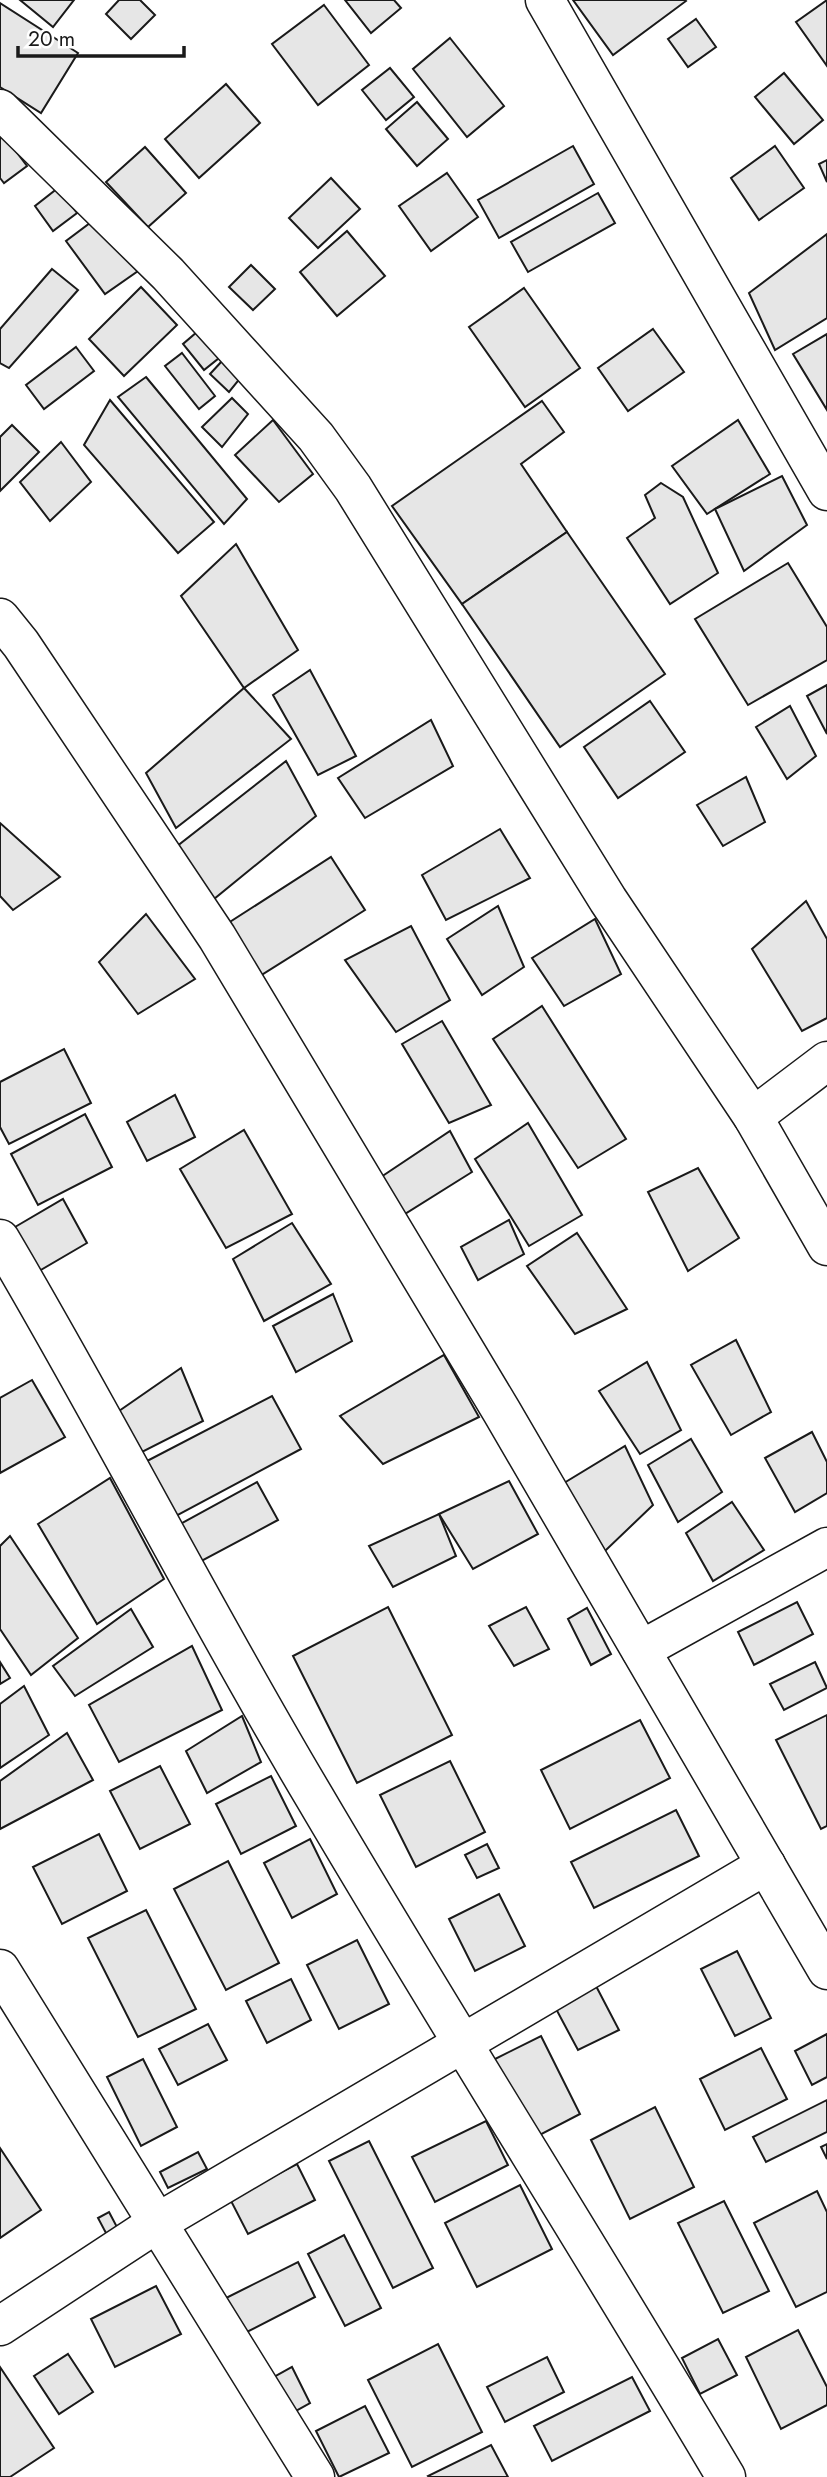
<svg xmlns="http://www.w3.org/2000/svg" width="827" height="2477" viewBox="0 0 827 2477" font-family="Jost,sans-serif">
  <style>
    .building { fill: #e6e6e6; stroke: #1a1a1a; stroke-width: 2 }
    .lines { fill: none; stroke-linecap: round; stroke-linejoin: round }
    .minor-casing { stroke: #1a1a1a; stroke-width: 41 }
    .minor { stroke: #fff; stroke-width: 38 }
  </style>
  <rect width="100%" height="100%" fill="#fff"/>
  <g class="building">
    <path d="M 20,0 L 74,0 L 53,27 Z"/>
    <path d="M 119,0 L 140,0 L 155,15 L 131,39 L 106,14 Z"/>
    <path d="M 345,0 L 394,0 L 401,8 L 371,33 Z"/>
    <path d="M 573,0 L 685,0 L 686,1 L 613,55 Z"/>
    <path d="M 827,0 L 827,66 L 796,22 Z"/>
    <path d="M 0,3 L 78,53 L 41,113 L 0,87 Z"/>
    <path d="M 324,5 L 369,65 L 318,105 L 272,44 Z"/>
    <path d="M 696,19 L 716,47 L 688,67 L 668,39 Z"/>
    <path d="M 450,38 L 504,106 L 467,137 L 413,69 Z"/>
    <path d="M 390,68 L 414,97 L 386,120 L 362,90 Z"/>
    <path d="M 784,73 L 823,120 L 794,144 L 755,97 Z"/>
    <path d="M 226,84 L 260,123 L 199,178 L 165,139 Z"/>
    <path d="M 417,102 L 448,139 L 417,166 L 386,129 Z"/>
    <path d="M 0,130 L 27,166 L 4,183 L 0,178 Z"/>
    <path d="M 573,146 L 594,184 L 499,238 L 478,200 Z"/>
    <path d="M 775,146 L 804,188 L 759,220 L 731,178 Z"/>
    <path d="M 145,147 L 186,193 L 148,227 L 106,182 Z"/>
    <path d="M 827,160 L 827,182 L 819,164 Z"/>
    <path d="M 447,173 L 478,217 L 431,251 L 399,206 Z"/>
    <path d="M 331,178 L 360,209 L 318,248 L 289,218 Z"/>
    <path d="M 58,188 L 77,213 L 53,231 L 35,206 Z"/>
    <path d="M 598,193 L 615,223 L 528,272 L 511,242 Z"/>
    <path d="M 98,217 L 138,271 L 105,294 L 66,241 Z"/>
    <path d="M 347,231 L 385,276 L 337,316 L 300,272 Z"/>
    <path d="M 827,234 L 827,318 L 775,350 L 749,293 Z"/>
    <path d="M 251,265 L 275,289 L 253,310 L 229,287 Z"/>
    <path d="M 52,269 L 78,290 L 9,368 L 0,363 L 0,329 Z"/>
    <path d="M 141,287 L 177,325 L 124,376 L 89,339 Z"/>
    <path d="M 524,288 L 580,368 L 525,407 L 469,327 Z"/>
    <path d="M 653,329 L 684,372 L 628,411 L 598,368 Z"/>
    <path d="M 197,332 L 219,358 L 204,370 L 183,344 Z"/>
    <path d="M 827,334 L 827,410 L 793,354 Z"/>
    <path d="M 76,347 L 94,371 L 44,409 L 26,385 Z"/>
    <path d="M 182,353 L 215,396 L 199,409 L 165,366 Z"/>
    <path d="M 223,360 L 242,376 L 229,392 L 210,374 Z"/>
    <path d="M 146,377 L 247,499 L 224,524 L 118,397 Z"/>
    <path d="M 232,398 L 248,414 L 222,447 L 202,427 Z"/>
    <path d="M 110,400 L 214,522 L 178,553 L 84,445 Z"/>
    <path d="M 542,401 L 564,432 L 521,464 L 567,532 L 462,604 L 392,506 Z"/>
    <path d="M 273,420 L 313,474 L 279,502 L 235,455 Z"/>
    <path d="M 738,420 L 770,474 L 707,514 L 672,466 Z"/>
    <path d="M 12,425 L 39,452 L 0,491 L 0,437 Z"/>
    <path d="M 61,442 L 91,482 L 50,521 L 20,482 Z"/>
    <path d="M 782,476 L 807,525 L 744,571 L 715,509 Z"/>
    <path d="M 661,483 L 683,497 L 718,573 L 670,604 L 627,538 L 655,518 L 645,495 Z"/>
    <path d="M 567,532 L 665,674 L 560,747 L 462,604 Z"/>
    <path d="M 236,544 L 298,650 L 244,688 L 181,596 Z"/>
    <path d="M 788,563 L 827,627 L 827,660 L 748,705 L 695,619 Z"/>
    <path d="M 310,670 L 356,756 L 318,775 L 273,695 Z"/>
    <path d="M 827,685 L 827,734 L 807,696 Z"/>
    <path d="M 244,688 L 291,739 L 176,828 L 146,773 Z"/>
    <path d="M 650,701 L 685,752 L 618,798 L 584,747 Z"/>
    <path d="M 790,706 L 816,756 L 787,779 L 756,727 Z"/>
    <path d="M 431,720 L 453,766 L 365,818 L 338,778 Z"/>
    <path d="M 286,761 L 316,816 L 214,899 L 176,847 Z"/>
    <path d="M 746,777 L 765,822 L 723,846 L 697,805 Z"/>
    <path d="M 0,823 L 60,877 L 13,910 L 0,896 Z"/>
    <path d="M 500,829 L 530,878 L 446,920 L 422,875 Z"/>
    <path d="M 331,857 L 365,910 L 255,979 L 222,927 Z"/>
    <path d="M 806,901 L 827,939 L 827,1018 L 802,1031 L 752,949 Z"/>
    <path d="M 498,906 L 524,967 L 482,995 L 447,939 Z"/>
    <path d="M 146,914 L 195,979 L 138,1014 L 99,962 Z"/>
    <path d="M 595,919 L 621,974 L 564,1006 L 532,958 Z"/>
    <path d="M 411,926 L 450,1000 L 396,1032 L 345,960 Z"/>
    <path d="M 542,1006 L 626,1139 L 578,1168 L 493,1039 Z"/>
    <path d="M 442,1021 L 491,1105 L 449,1123 L 402,1044 Z"/>
    <path d="M 64,1049 L 91,1103 L 9,1144 L 0,1127 L 0,1082 Z"/>
    <path d="M 175,1095 L 195,1137 L 147,1161 L 127,1122 Z"/>
    <path d="M 85,1114 L 112,1167 L 38,1205 L 11,1154 Z"/>
    <path d="M 528,1123 L 582,1215 L 529,1246 L 475,1159 Z"/>
    <path d="M 244,1130 L 292,1214 L 226,1248 L 180,1169 Z"/>
    <path d="M 450,1131 L 472,1172 L 400,1217 L 378,1179 Z"/>
    <path d="M 698,1168 L 739,1238 L 688,1271 L 648,1192 Z"/>
    <path d="M 63,1199 L 87,1243 L 39,1271 L 15,1227 Z"/>
    <path d="M 509,1220 L 524,1254 L 478,1280 L 461,1247 Z"/>
    <path d="M 292,1223 L 331,1284 L 264,1321 L 233,1259 Z"/>
    <path d="M 577,1233 L 627,1309 L 575,1334 L 527,1266 Z"/>
    <path d="M 333,1294 L 352,1341 L 296,1372 L 273,1326 Z"/>
    <path d="M 736,1340 L 771,1412 L 731,1435 L 691,1365 Z"/>
    <path d="M 444,1355 L 479,1417 L 383,1464 L 340,1416 Z"/>
    <path d="M 647,1362 L 681,1430 L 640,1454 L 599,1391 Z"/>
    <path d="M 181,1368 L 203,1421 L 142,1452 L 119,1411 Z"/>
    <path d="M 32,1380 L 65,1437 L 0,1473 L 0,1398 Z"/>
    <path d="M 272,1396 L 301,1449 L 176,1516 L 147,1461 Z"/>
    <path d="M 812,1432 L 827,1462 L 827,1493 L 795,1512 L 765,1458 Z"/>
    <path d="M 691,1439 L 722,1492 L 678,1522 L 648,1465 Z"/>
    <path d="M 625,1446 L 653,1505 L 605,1551 L 564,1483 Z"/>
    <path d="M 110,1478 L 164,1579 L 97,1624 L 38,1524 Z"/>
    <path d="M 509,1481 L 538,1534 L 473,1569 L 439,1514 Z"/>
    <path d="M 257,1482 L 278,1520 L 194,1565 L 173,1528 Z"/>
    <path d="M 732,1502 L 764,1550 L 713,1581 L 686,1533 Z"/>
    <path d="M 439,1514 L 456,1556 L 393,1587 L 369,1546 Z"/>
    <path d="M 10,1536 L 78,1638 L 31,1675 L 0,1629 L 0,1546 Z"/>
    <path d="M 797,1602 L 813,1634 L 754,1665 L 738,1632 Z"/>
    <path d="M 388,1607 L 452,1735 L 357,1783 L 293,1656 Z"/>
    <path d="M 526,1607 L 549,1649 L 514,1666 L 489,1626 Z"/>
    <path d="M 587,1608 L 611,1654 L 591,1665 L 568,1619 Z"/>
    <path d="M 131,1609 L 153,1647 L 75,1696 L 53,1666 Z"/>
    <path d="M 192,1646 L 222,1710 L 119,1762 L 89,1705 Z"/>
    <path d="M 0,1662 L 10,1678 L 0,1684 Z"/>
    <path d="M 815,1662 L 827,1688 L 784,1710 L 770,1684 Z"/>
    <path d="M 24,1686 L 49,1735 L 0,1768 L 0,1704 Z"/>
    <path d="M 827,1715 L 827,1826 L 821,1829 L 776,1740 Z"/>
    <path d="M 242,1716 L 261,1762 L 207,1793 L 186,1751 Z"/>
    <path d="M 640,1720 L 670,1778 L 570,1829 L 541,1770 Z"/>
    <path d="M 67,1733 L 93,1780 L 0,1829 L 0,1781 Z"/>
    <path d="M 450,1761 L 485,1832 L 416,1867 L 380,1795 Z"/>
    <path d="M 160,1766 L 190,1824 L 140,1849 L 110,1791 Z"/>
    <path d="M 271,1776 L 296,1826 L 241,1854 L 216,1804 Z"/>
    <path d="M 676,1810 L 699,1856 L 594,1908 L 571,1862 Z"/>
    <path d="M 99,1834 L 127,1891 L 62,1924 L 33,1867 Z"/>
    <path d="M 310,1839 L 337,1894 L 292,1918 L 264,1863 Z"/>
    <path d="M 487,1844 L 499,1868 L 477,1878 L 465,1855 Z"/>
    <path d="M 228,1861 L 279,1963 L 226,1990 L 174,1889 Z"/>
    <path d="M 499,1894 L 525,1946 L 475,1971 L 449,1919 Z"/>
    <path d="M 146,1910 L 196,2009 L 138,2037 L 88,1938 Z"/>
    <path d="M 357,1940 L 389,2004 L 339,2029 L 307,1965 Z"/>
    <path d="M 737,1951 L 771,2018 L 735,2036 L 701,1969 Z"/>
    <path d="M 291,1979 L 311,2020 L 267,2043 L 246,2001 Z"/>
    <path d="M 596,1986 L 619,2030 L 578,2050 L 555,2007 Z"/>
    <path d="M 208,2024 L 227,2060 L 178,2085 L 159,2049 Z"/>
    <path d="M 827,2034 L 827,2077 L 812,2085 L 795,2051 Z"/>
    <path d="M 541,2036 L 580,2114 L 532,2139 L 493,2060 Z"/>
    <path d="M 761,2048 L 787,2099 L 725,2130 L 700,2079 Z"/>
    <path d="M 143,2059 L 177,2127 L 141,2146 L 107,2077 Z"/>
    <path d="M 827,2100 L 827,2132 L 766,2162 L 753,2137 Z"/>
    <path d="M 655,2107 L 694,2187 L 630,2219 L 591,2140 Z"/>
    <path d="M 486,2121 L 508,2165 L 435,2202 L 412,2157 Z"/>
    <path d="M 369,2141 L 433,2268 L 393,2288 L 329,2161 Z"/>
    <path d="M 827,2144 L 827,2159 L 821,2147 Z"/>
    <path d="M 0,2148 L 41,2210 L 0,2238 Z"/>
    <path d="M 198,2152 L 207,2169 L 168,2188 L 160,2172 Z"/>
    <path d="M 297,2164 L 315,2200 L 248,2234 L 230,2199 Z"/>
    <path d="M 520,2185 L 552,2249 L 477,2287 L 445,2223 Z"/>
    <path d="M 817,2191 L 827,2212 L 827,2292 L 796,2307 L 754,2223 Z"/>
    <path d="M 724,2201 L 769,2291 L 723,2313 L 678,2223 Z"/>
    <path d="M 109,2212 L 118,2229 L 107,2235 L 98,2218 Z"/>
    <path d="M 344,2235 L 381,2308 L 345,2326 L 308,2254 Z"/>
    <path d="M 298,2262 L 315,2297 L 241,2335 L 224,2299 Z"/>
    <path d="M 156,2286 L 181,2334 L 115,2367 L 91,2319 Z"/>
    <path d="M 798,2330 L 827,2387 L 827,2405 L 781,2429 L 746,2357 Z"/>
    <path d="M 718,2339 L 737,2375 L 700,2394 L 682,2358 Z"/>
    <path d="M 438,2344 L 482,2432 L 412,2467 L 368,2380 Z"/>
    <path d="M 68,2354 L 93,2392 L 59,2414 L 34,2376 Z"/>
    <path d="M 547,2357 L 564,2392 L 505,2422 L 487,2387 Z"/>
    <path d="M 0,2367 L 54,2448 L 10,2477 L 0,2477 Z"/>
    <path d="M 292,2367 L 310,2403 L 292,2413 L 274,2377 Z"/>
    <path d="M 632,2377 L 650,2411 L 552,2461 L 534,2426 Z"/>
    <path d="M 365,2406 L 389,2453 L 339,2477 L 316,2431 Z"/>
    <path d="M 491,2445 L 508,2477 L 429,2477 L 428,2476 Z"/>
  </g>
  <g class="lines">
    <g class="minor-casing">
      <g id="minor">
        <path d="M 545,0 L 827,491"/>
        <path d="M 0,109 L 168,274 L 316,437 L 353,488 L 608,900 L 753,1117 L 827,1246"/>
        <path d="M 0,618 L 21,644 L 217,937 L 502,1412 L 827,1970"/>
        <path d="M 753,1117 L 827,1061"/>
        <path d="M 0,1239 C 109,1423 205,1614 315,1798 C 449,2026 591,2249 726,2477"/>
        <path d="M 641,1650 L 827,1547"/>
        <path d="M 0,1969 L 315,2477"/>
        <path d="M 0,2326 L 157,2223 L 766,1865"/>
      </g>
    </g>
    <use href="#minor" class="minor"/>
  </g>
  <path d="M18 46v10h166v-10" fill="none" stroke="#1a1a1a" stroke-width="3.5"/>
  <text x="28" y="46" font-size="21" fill="#1a1a1a" stroke="#ffffff" stroke-width="5" paint-order="stroke">20 m</text>
</svg>
